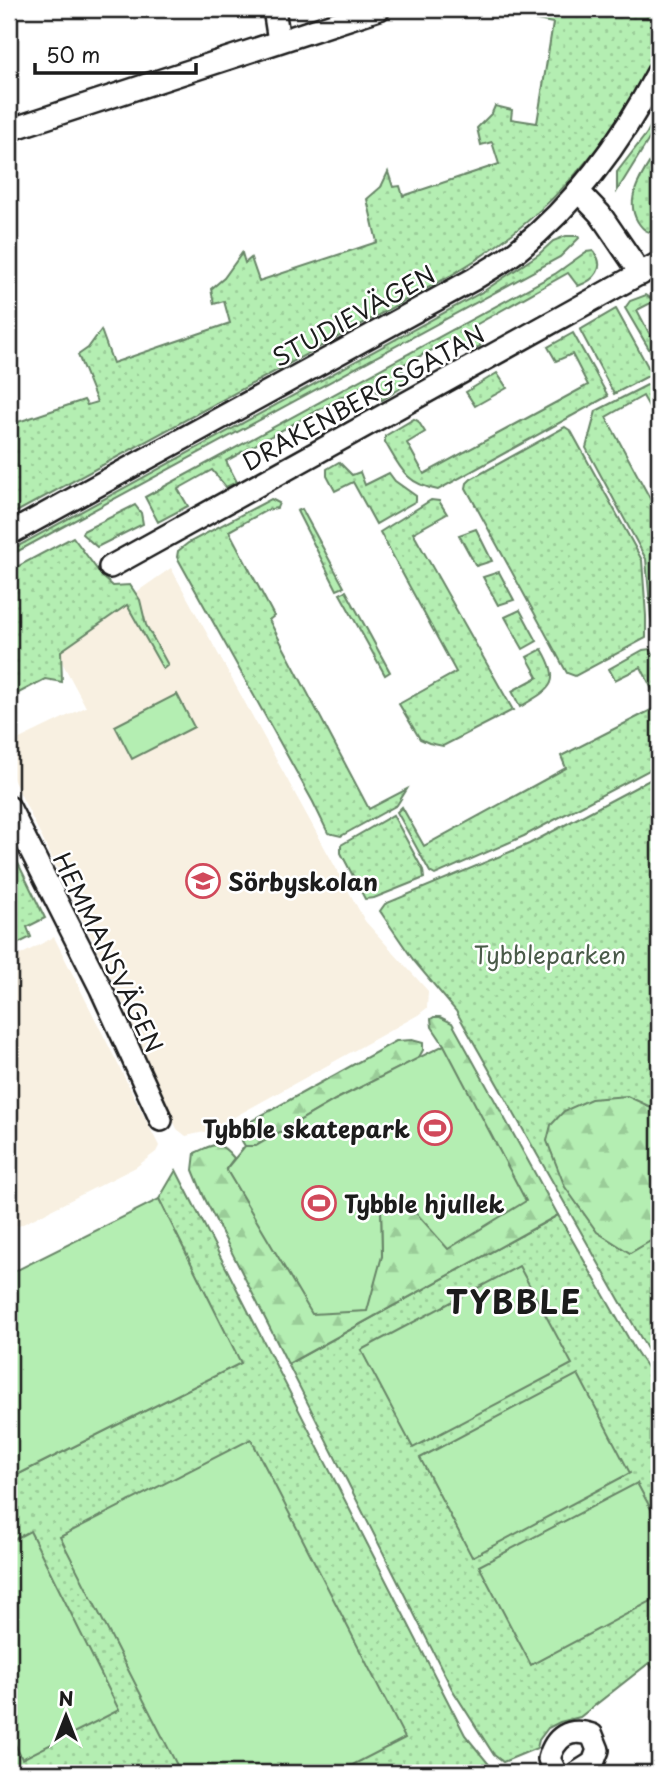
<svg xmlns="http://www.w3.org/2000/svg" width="668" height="1782" viewBox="0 0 668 1782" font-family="'Playpen Sans',sans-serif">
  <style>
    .built { fill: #f8f0e1 }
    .grass { fill: url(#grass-dots); stroke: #688567; stroke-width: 2 }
    .forest { fill: url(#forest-firs); stroke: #688567; stroke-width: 2 }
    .pitch { fill: #b4eeb2; stroke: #688567; stroke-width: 2 }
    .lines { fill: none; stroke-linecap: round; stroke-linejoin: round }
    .minor-casing { stroke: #1c1c1c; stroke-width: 26 }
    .minor { stroke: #fff; stroke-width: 21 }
    .labels { text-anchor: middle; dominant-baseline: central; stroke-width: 5; stroke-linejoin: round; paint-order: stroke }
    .street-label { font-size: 24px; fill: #1c1c1c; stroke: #fff }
    .poi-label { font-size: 24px; font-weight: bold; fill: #1c1c1c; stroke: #fff; text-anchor: start }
    .park-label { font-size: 24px; fill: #4a5b49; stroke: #fff }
    .district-label { font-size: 32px; font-weight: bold; letter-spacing: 2px; fill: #1c1c1c; stroke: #fff }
  </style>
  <defs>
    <pattern id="grass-dots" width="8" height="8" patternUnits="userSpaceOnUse" patternTransform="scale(1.75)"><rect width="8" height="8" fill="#b4eeb2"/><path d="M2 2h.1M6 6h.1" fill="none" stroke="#9acc98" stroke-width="1.8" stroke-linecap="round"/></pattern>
    <pattern id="forest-firs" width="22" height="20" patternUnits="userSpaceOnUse" patternTransform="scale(1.75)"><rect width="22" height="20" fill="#b4eeb2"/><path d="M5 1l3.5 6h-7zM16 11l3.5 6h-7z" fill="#9acc98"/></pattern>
  </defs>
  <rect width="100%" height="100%" fill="#fff"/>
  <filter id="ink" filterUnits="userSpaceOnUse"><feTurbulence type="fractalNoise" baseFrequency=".0143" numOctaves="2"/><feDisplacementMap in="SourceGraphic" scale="14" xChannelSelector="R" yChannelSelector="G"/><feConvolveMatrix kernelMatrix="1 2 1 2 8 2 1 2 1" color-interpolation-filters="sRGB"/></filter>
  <g filter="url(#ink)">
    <g class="built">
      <path d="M 171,568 L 365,921 L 428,991 L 427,1008 L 418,1015 L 209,1131 L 186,1136 L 177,1129 L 120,996 L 9,771 L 9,744 L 86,707 L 55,649 Z"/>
      <path d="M 54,937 L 159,1146 L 156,1152 L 136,1167 L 19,1226 L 9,1223 L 9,961 Z"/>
    </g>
    <g class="grass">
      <path d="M 516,9 L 659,9 C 659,19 661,31 659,41 C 655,59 642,78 633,94 C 587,173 528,230 450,276 L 9,516 L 9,425 L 84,400 L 87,405 L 97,402 L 78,355 L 88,348 L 101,330 L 113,363 L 230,323 L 224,301 L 214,304 L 211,289 L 224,278 L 242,253 L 245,263 L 251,258 L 259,281 L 377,242 L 367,199 L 381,187 L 388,172 L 393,187 L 400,186 L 403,196 L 499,164 L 492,142 L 481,145 L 477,128 L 492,113 L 495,106 L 512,110 L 511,119 L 537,123 L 553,23 L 526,18 L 528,13 L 517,11 Z"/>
      <path d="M 659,110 L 659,123 L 617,191 L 617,172 L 647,133 Z"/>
      <path d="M 659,147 L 659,231 C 651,234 645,232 640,225 C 620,199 646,170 659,147 Z"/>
      <path d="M 566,236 L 578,236 L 579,238 L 560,257 L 9,556 L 9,551 L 484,291 L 539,254 L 553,241 Z"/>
      <path d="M 593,251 C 607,267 595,280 578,286 L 568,273 L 472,327 L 481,342 L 480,346 L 470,352 L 462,350 L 456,338 L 400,366 L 409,383 L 382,400 L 371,381 L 226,461 L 237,482 L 226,487 L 212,470 L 178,489 L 188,506 L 158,522 L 145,497 L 555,274 L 586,252 Z"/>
      <path d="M 646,295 L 655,301 L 637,310 L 659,352 L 659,366 L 625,308 L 630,301 Z"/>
      <path d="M 616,309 L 652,374 L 614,394 L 580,330 Z"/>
      <path d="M 573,333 L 608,396 L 438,490 C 405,483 401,469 385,442 L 385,436 L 414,419 L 418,421 L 425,432 L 407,443 L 424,474 L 588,385 L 572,354 L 556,361 L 548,347 Z"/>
      <path d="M 497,373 L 507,388 L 475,406 L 466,392 Z"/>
      <path d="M 651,383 L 659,388 L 659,420 L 657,421 L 643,396 L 606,417 L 659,515 L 659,644 L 651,617 L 646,559 L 586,448 L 596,411 Z"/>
      <path d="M 565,427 L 571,431 L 642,560 L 646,616 L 646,638 L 575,676 L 567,673 L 466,488 L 467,483 L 471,479 Z"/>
      <path d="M 339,462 L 352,475 L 360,472 L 365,485 L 389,473 L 395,481 L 416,496 L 416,501 L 376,524 L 353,482 L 335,491 L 327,476 L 327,469 Z"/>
      <path d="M 271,499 L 279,503 L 277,508 L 267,510 L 229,531 L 274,616 L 269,620 L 369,809 L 407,789 L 397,805 L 341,836 L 328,833 L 313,802 L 177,557 L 178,551 L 188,543 Z"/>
      <path d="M 431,500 L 439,501 L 447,514 L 413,533 L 513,710 L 443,746 L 429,743 L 420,739 L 399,704 L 456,672 L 380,532 Z"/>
      <path d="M 135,505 L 141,513 L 143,524 L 97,547 L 82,534 L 83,531 Z"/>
      <path d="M 302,509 L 344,587 L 337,590 L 297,511 Z"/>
      <path d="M 476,529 L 492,561 L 476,566 L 459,535 Z"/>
      <path d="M 73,537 L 102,576 L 113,586 L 130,585 L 140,600 L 146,625 L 168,665 L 163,669 L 127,605 L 61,651 L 62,682 L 45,679 L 9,698 L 9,571 Z"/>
      <path d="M 499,572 L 514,600 L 498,605 L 483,577 Z"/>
      <path d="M 346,591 L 390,672 L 385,675 L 340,594 Z"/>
      <path d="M 520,610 L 537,641 L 523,649 L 505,617 Z"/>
      <path d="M 542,649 C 563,684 550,689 520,707 L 512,691 L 538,677 L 527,657 Z"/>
      <path d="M 650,649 L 659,663 L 659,703 L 641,667 L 615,680 L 609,669 L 643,650 Z"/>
      <path d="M 659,706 L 659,765 L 524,836 L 435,875 L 430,872 L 397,812 L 402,807 L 424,846 L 566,768 L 561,756 Z"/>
      <path d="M 659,775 L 659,1370 L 456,1011 L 414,961 L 380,911 L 385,904 L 529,844 Z"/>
      <path d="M 393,815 L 423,870 L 424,878 L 374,898 L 365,899 L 341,853 L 341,845 Z"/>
      <path d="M 9,845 L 45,918 L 27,927 L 31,937 L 9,948 Z"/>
      <path d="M 176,1170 L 465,1735 L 496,1773 L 9,1773 L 9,1479 L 240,1363 L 159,1199 Z"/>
      <path d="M 558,1215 L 634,1348 L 659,1386 L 659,1676 L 649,1663 L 580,1717 L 560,1722 L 548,1728 L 539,1740 L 537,1748 L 503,1762 L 494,1755 L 452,1689 L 288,1364 Z"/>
    </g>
    <g class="forest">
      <path d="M 434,1017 L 440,1017 L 452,1023 L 558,1215 L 288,1364 L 204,1197 L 193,1170 L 195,1153 C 215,1143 219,1140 234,1158 L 226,1169 L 382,1256 L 381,1209 L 402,1197 L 444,1045 L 432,1027 L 431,1019 Z"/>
      <path d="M 412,1040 L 423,1043 L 423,1050 L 418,1059 L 335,1100 L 256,1146 L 245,1146 L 242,1141 L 246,1124 L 396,1041 Z"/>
      <path d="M 627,1096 L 651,1107 L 659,1114 L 659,1236 L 630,1253 L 597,1232 L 565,1187 L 547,1141 L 551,1125 L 564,1111 L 591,1099 Z"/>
    </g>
    <g class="pitch">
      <path d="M 177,694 L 194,727 L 132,759 L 115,726 Z"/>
      <path d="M 444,1045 L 526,1201 L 448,1249 L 402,1197 L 381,1209 L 382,1256 L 367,1311 L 312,1314 L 226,1169 L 245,1146 L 256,1146 L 335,1100 Z"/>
      <path d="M 159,1199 L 241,1363 L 9,1479 L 9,1274 Z"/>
      <path d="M 519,1266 L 572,1364 L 413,1448 L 361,1350 Z"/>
      <path d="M 578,1374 L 630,1473 L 472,1557 L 420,1458 Z"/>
      <path d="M 251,1439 L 405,1738 L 337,1773 L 181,1773 L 60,1537 Z"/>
      <path d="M 637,1483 L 659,1524 L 659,1597 L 531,1665 L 479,1566 Z"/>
      <path d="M 30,1531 L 119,1710 L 22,1759 L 9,1732 L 9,1542 Z"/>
    </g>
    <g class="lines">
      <g class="minor-casing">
        <g id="minor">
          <path d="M 274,9 L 279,41"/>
          <path d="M 9,130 L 379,9"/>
          <path d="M 578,191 L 600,214 L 641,274"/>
          <path d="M 9,534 L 474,279 C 488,270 505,261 518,250 C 578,202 624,137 659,70"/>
          <path d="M 110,567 L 659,263"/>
          <path d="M 9,807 L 101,989 L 161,1120"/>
          <path d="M 556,1773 L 549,1759 C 555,1737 569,1727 592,1735 L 598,1750 L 593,1763 L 577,1773"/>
        </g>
      </g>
      <use href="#minor" class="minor"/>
    </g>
  </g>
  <defs>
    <g id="school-ring" transform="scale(1.75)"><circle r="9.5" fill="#fff" stroke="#d1495b" stroke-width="1.5"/><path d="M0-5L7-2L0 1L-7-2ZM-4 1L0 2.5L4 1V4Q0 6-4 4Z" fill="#d1495b"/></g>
    <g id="stadium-ring" transform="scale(1.75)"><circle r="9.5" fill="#fff" stroke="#d1495b" stroke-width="1.5"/><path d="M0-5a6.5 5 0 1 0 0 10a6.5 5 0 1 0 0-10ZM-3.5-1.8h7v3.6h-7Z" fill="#d1495b"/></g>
  </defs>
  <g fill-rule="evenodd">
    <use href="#school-ring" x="203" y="881"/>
    <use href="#stadium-ring" x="435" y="1128"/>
    <use href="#stadium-ring" x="319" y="1203"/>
  </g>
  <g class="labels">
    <g class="street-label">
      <text transform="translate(353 315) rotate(-29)">STUDIEVÄGEN</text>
      <text transform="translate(363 397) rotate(-29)">DRAKENBERGSGATAN</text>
      <text transform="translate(109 952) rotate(64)">HEMMANSVÄGEN</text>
    </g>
    <g class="poi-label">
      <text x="228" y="881">Sörbyskolan</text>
      <text x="410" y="1128" text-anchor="end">Tybble skatepark</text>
      <text x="344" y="1203">Tybble hjullek</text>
    </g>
    <g class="park-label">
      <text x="550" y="954">Tybbleparken</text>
    </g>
    <g class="district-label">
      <text x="514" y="1301">TYBBLE</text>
    </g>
  </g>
  <rect width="668" height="1782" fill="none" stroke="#fff" stroke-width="35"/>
  <rect x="18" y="18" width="633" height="1747" fill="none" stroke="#1c1c1c" stroke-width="2.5" filter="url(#ink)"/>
  <g transform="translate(66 1716)" stroke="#ffffff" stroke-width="5" paint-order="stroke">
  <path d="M0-5L12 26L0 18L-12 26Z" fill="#1c1c1c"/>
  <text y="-10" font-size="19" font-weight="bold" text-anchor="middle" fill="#1c1c1c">N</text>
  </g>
  <path d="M35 63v10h161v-10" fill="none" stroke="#1c1c1c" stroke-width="3.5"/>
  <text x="46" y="63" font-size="21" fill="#1c1c1c" stroke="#ffffff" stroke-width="5" paint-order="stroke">50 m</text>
</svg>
